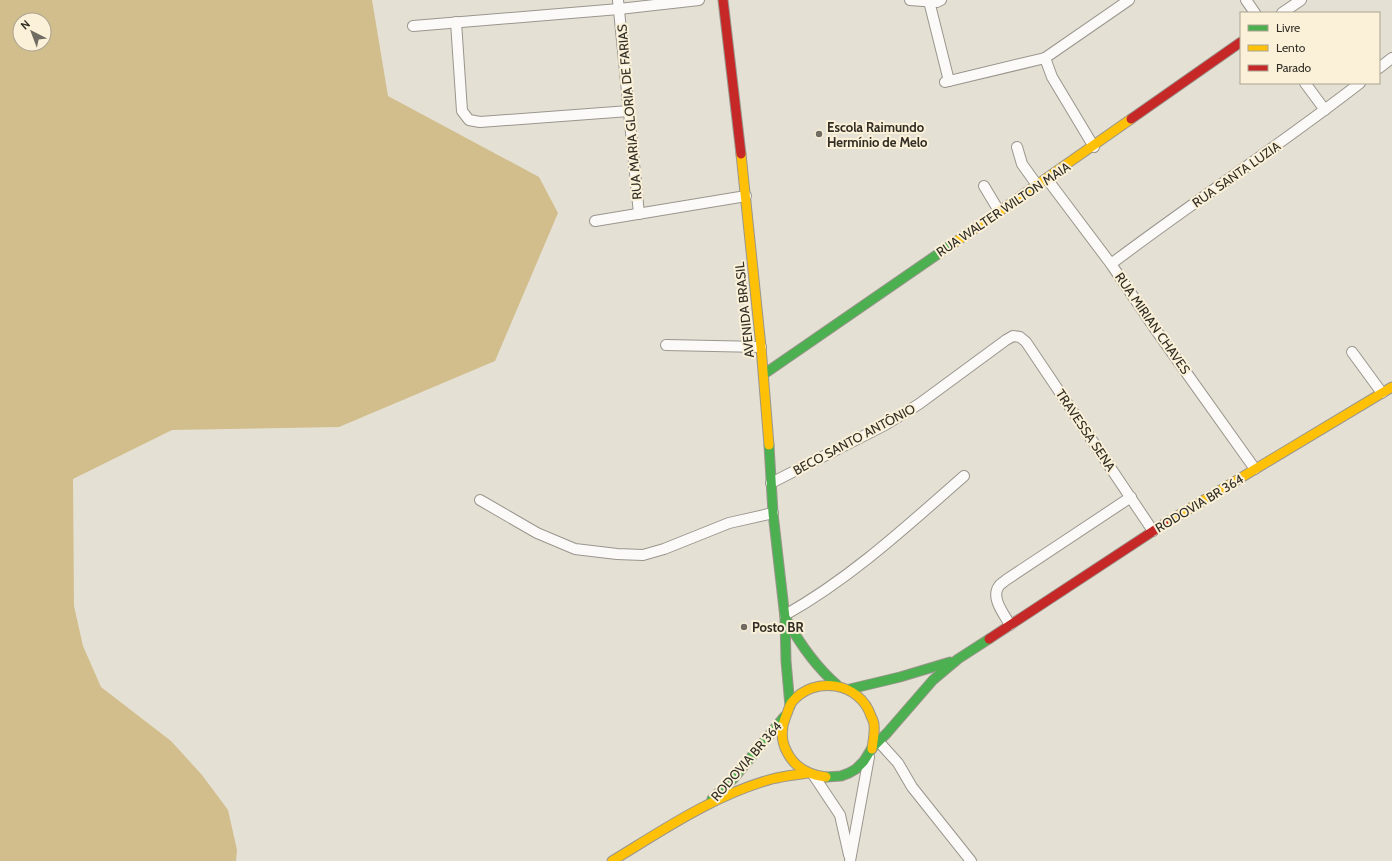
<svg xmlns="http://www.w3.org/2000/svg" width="1392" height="861" viewBox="0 0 1392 861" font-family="Cabin,sans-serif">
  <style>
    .forest { fill: #d1be8c; fill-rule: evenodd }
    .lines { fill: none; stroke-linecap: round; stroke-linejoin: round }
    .street-casing { stroke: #9a968d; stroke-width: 12 }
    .fast-casing { stroke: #9a968d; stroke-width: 11 }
    .slow-casing { stroke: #9a968d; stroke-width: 11 }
    .jam-casing { stroke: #9a968d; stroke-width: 11 }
    .street { stroke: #fbfaf9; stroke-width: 10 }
    .fast { stroke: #4caf50; stroke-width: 9 }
    .slow { stroke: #ffc107; stroke-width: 9 }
    .jam { stroke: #c62828; stroke-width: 9 }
    .poi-dot { fill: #716c62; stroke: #fbf1d9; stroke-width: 1.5 }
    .labels { text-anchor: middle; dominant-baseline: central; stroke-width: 4; stroke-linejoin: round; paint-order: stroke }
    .street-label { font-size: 13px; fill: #322e25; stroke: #fbf1d9 }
    .poi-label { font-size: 13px; font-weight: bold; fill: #322e25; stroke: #fbf1d9; text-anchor: start }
  </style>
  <rect width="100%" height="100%" fill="#e5e0d4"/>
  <path class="forest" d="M 0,0 L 372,0 L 388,96 L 539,177 L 558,213 L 495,361 L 339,427 L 172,430 L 73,479 L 74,606 L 83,646 L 101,687 L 171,741 L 202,775 L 228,810 L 237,850 L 236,861 L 0,861 ZM 20,20 L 44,20 L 44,44 L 20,44 Z"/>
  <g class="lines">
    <g class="street-casing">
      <g id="street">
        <path d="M 618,0 L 639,214"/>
        <path d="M 910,0 L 937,2 L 941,0"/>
        <path d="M 1246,0 L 1255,13"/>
        <path d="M 929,1 L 949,81"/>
        <path d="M 1282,13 L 1301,0"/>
        <path d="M 456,22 L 462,111 L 469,120 L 480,122 L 629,111"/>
        <path d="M 413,26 L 619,9 L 699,0"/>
        <path d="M 1045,58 L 1052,77 L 1094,147"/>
        <path d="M 1379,68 L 1392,58"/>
        <path d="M 945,82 L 1045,58 L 1129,0"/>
        <path d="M 1305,83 L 1325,110"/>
        <path d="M 1017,147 L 1022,164 L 1037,185"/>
        <path d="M 1047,179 L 1111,264 L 1158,333 L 1255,469"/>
        <path d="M 984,186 L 999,211"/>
        <path d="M 595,221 L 746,196"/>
        <path d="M 1111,264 C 1193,202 1279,146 1360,83"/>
        <path d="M 666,345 L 761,347"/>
        <path d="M 1352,352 L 1382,393"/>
        <path d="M 771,483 L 885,425 L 919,404 L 1006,340 L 1013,336 L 1020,337 L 1026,342 L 1153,531"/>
        <path d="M 480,500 L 537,533 L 575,549 L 617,554 L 643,555 L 664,549 L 729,523 L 773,513"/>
        <path d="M 785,615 C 851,578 907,526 964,476"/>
        <path d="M 1010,625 C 1005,615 990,598 999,586 C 1000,584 1004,582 1006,580 L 1131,497"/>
        <path d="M 879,742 L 898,763 L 912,787 L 971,861"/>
        <path d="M 814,776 L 840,815 L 849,855"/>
        <path d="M 850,861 L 869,757"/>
      </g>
    </g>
    <g class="fast-casing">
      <g id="fast">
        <path d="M 764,374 L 954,243"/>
        <path d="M 769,445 L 773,513 L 785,618 L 786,661 L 790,706"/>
        <path d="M 786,619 C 800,644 815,666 837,685"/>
        <path d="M 850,689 L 900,677 L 950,662"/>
        <path d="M 826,777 L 841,776 L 849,773 L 856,769 L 864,761 L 872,748 L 887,733 L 933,680 L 958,659 L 989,639"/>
        <path d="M 712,799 L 734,778 L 784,717"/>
      </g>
    </g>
    <g class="slow-casing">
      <g id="slow">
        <path d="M 741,154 L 761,347 L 769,445"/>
        <path d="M 954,243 L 1131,119"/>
        <path d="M 1164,524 L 1392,387"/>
        <path d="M 826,777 C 809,775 795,768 787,752 C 781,741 781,728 786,716 C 788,712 789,706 792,702 C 814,675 860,682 871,716 C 872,718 874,722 874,725 C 875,732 873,741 872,749"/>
        <path d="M 612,861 C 663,830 714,795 772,779 C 784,776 796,775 808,773"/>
      </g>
    </g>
    <g class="jam-casing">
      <g id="jam">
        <path d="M 723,0 L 741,154"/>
        <path d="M 1131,119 L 1241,42"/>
        <path d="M 989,639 L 1164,524"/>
      </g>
    </g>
    <use href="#street" class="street"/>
    <use href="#fast" class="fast"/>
    <use href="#slow" class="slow"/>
    <use href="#jam" class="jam"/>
  </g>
  <g class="poi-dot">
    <circle cx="819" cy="134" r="4"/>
    <circle cx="744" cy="627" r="4"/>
  </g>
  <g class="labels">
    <g class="street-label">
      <text transform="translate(629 112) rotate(-95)">RUA MARIA GLORIA DE FARIAS</text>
      <text transform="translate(1236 174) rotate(-35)">RUA SANTA LUZIA</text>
      <text transform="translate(1003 209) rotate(-34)">RUA WALTER WILTON MAIA</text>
      <text transform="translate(744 310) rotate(-96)">AVENIDA BRASIL</text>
      <text transform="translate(1153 323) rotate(55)">RUA MIRIAN CHAVES</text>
      <text transform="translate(1086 430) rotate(56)">TRAVESSA SENA</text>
      <text transform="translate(854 439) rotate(-28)">BECO SANTO ANTÔNIO</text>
      <text transform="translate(1199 503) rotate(-31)">RODOVIA BR 364</text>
      <text transform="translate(746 761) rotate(-49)">RODOVIA BR 364</text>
    </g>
    <g class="poi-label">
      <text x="827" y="127">Escola Raimundo<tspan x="827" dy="15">Hermínio de Melo</tspan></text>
      <text x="752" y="627">Posto BR</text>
    </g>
  </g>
  <rect x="1240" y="12" width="140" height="72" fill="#fbf1d9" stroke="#aba391"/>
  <rect x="1248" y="25" width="20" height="6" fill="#4caf50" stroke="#aba391"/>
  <text x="1276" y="32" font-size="12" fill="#322e25">Livre</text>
  <rect x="1248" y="45" width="20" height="6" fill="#ffc107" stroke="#aba391"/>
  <text x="1276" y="52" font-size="12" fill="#322e25">Lento</text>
  <rect x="1248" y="65" width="20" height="6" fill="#c62828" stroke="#aba391"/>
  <text x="1276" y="72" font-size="12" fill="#322e25">Parado</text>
  <g transform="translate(32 32) rotate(318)"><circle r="19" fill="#fbf1d9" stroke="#aba391"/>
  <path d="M0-3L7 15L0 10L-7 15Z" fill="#716c62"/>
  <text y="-6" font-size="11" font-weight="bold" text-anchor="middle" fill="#322e25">N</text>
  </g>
</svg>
